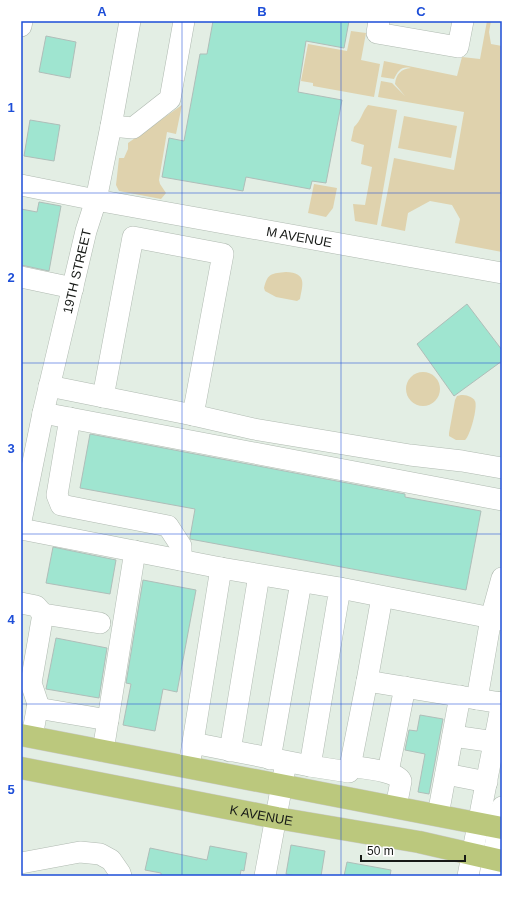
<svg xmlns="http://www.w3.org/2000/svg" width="523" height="897" viewBox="0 0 523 897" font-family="Helvetica,sans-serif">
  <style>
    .green { fill: #dfd2ad }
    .building { fill: #9fe5d0; stroke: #afbeb9 }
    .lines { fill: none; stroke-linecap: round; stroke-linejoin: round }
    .minor-casing { stroke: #b0bab1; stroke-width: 22 }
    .major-casing { stroke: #ccc; stroke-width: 23 }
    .minor { stroke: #fff; stroke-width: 21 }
    .major { stroke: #bbc87d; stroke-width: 22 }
    .grid { fill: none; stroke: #1d4ed8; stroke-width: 1; stroke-opacity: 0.55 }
    .labels { text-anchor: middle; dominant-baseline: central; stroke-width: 3; stroke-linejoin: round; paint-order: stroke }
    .street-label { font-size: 13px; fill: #161916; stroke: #fff }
    .neatline { fill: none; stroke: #1d4ed8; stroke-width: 1.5 }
    .grid-label { font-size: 13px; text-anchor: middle; font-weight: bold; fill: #1d4ed8 }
  </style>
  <rect width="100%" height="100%" fill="#e3eee4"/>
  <g class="green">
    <path d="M 487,21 L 491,21 L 489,32 L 491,44 L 502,46 L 502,252 L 455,243 L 460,219 L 452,205 L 430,201 L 408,213 L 405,231 L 381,226 L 394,158 L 454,170 L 464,112 L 378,97 L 381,81 L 392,83 L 405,96 L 395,84 C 396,74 401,69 411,68 C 401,66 398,71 394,79 L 381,77 L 384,61 L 457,76 L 462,57 L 480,59 Z"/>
    <path d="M 351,31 L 366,33 L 361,60 L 380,64 L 374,97 L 313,86 L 313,83 L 301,81 L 308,44 L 347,51 Z"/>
    <path d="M 182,105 L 176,134 L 167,132 L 159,180 L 160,184 L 166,193 L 161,199 L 119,191 L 116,185 L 119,158 L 124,158 L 128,149 L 128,143 Z"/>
    <path d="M 368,105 L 397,110 L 377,225 L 355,221 L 353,204 L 365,205 L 372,167 L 361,164 L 364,145 L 351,141 L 354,127 C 361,121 362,112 368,105 Z"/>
    <path d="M 404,116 L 457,126 L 451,158 L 398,148 Z"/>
    <path d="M 314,184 L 337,188 L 333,208 L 326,217 L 308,213 Z"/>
    <path d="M 286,272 C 307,273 303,284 300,299 L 297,301 L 276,297 L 265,291 L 264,288 C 268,272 272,274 286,272 Z"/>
    <circle cx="423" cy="389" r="17"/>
    <path d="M 461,395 C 466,395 472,396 475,401 C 478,407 470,436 465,440 L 456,440 L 449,436 L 449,433 L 455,400 L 457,396 Z"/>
  </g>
  <g class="building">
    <path d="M 213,21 L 349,21 L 344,48 L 306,41 L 298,92 L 342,100 L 326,183 L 312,181 L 310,189 L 246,177 L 243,191 L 162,177 L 169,138 L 184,141 L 200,54 L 207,54 Z"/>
    <path d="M 46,36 L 76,42 L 70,78 L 39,72 Z"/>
    <path d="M 30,120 L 60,125 L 54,161 L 24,156 Z"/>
    <path d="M 39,202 L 61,206 L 49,271 L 21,265 L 21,209 L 37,212 Z"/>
    <path d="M 467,304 L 502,350 L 502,361 L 454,396 L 417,344 Z"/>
    <path d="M 90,434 L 405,494 L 405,497 L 481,511 L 466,590 L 190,539 L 190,537 L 195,509 L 80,488 Z"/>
    <path d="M 53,547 L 116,560 L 110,594 L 46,583 Z"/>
    <path d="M 143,580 L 196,590 L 177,692 L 163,689 L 155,731 L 123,725 L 131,684 L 126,683 Z"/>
    <path d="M 56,638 L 107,648 L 99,698 L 46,689 Z"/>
    <path d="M 420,715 L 443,719 L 429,794 L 418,792 L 425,754 L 405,750 L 409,730 L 417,731 Z"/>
    <path d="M 291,845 L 325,851 L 321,876 L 296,876 L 286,874 Z"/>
    <path d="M 210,846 L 247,853 L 244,871 L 241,870 L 240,876 L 161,876 L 161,873 L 145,870 L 150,848 L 207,860 Z"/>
    <path d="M 347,862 L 391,870 L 390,876 L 344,876 Z"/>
  </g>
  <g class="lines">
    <g class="minor-casing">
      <g id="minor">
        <path d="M 379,21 L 377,33 L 458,47 L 463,21"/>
        <path d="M 21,26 L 22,21"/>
        <path d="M 111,126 L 133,128 L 170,99 L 184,21"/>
        <path id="s1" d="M 21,185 L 96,200 L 502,273"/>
        <path d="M 21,277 L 73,288"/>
        <path d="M 49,386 L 193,415 L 254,429 L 410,455 L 462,461 L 502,468"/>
        <path d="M 103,397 L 133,237 L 223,254 L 193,415"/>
        <path d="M 43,413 L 502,500"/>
        <path d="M 70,418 L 57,495 L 61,505 L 168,526 L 181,546 L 181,560"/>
        <path id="s2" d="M 21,521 L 43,413 L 86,231 L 96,200 L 111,126 L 130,21"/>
        <path d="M 21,529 L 221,568"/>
        <path d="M 340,588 L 502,620"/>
        <path d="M 382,597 L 367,681 L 501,703"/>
        <path d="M 21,603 L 36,606 L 43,614 L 31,683 L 38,704 L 32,737"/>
        <path d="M 43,614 L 100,623"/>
        <path d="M 477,699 L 491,618 L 502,578"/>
        <path d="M 37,708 L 108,720"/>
        <path d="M 453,736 L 495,742"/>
        <path d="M 103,751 L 135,551"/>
        <path d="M 230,751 L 259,575"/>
        <path d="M 270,759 L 301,582"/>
        <path d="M 310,766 L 349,772 L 367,681"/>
        <path d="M 350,766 C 361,768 398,771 401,781 L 396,807"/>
        <path d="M 189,767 L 221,568 L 340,588 L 310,766 L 193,743"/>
        <path d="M 388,772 L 405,687"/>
        <path d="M 446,774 L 487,782"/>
        <path d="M 438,815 L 460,696"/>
        <path d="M 21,863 L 80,852 L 100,854 L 111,860 L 120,873 L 121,876"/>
        <path d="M 265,876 L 285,768"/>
        <path d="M 468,876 L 502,702"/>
        <path d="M 490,876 L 502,807"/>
      </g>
    </g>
    <g class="major-casing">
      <g id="major">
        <path d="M 21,735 L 502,828"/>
        <path id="s3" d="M 21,768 L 277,818 L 419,842 L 502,861"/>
      </g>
    </g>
    <use href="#minor" class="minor"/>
    <use href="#major" class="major"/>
  </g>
  <path class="grid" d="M 182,21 L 182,876M 341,21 L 341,876M 21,193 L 502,193M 21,363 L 502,363M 21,534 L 502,534M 21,704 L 502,704"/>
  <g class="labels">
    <g class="street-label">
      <text stroke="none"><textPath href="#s1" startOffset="283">M AVENUE</textPath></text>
      <text stroke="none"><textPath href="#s2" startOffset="256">19TH STREET</textPath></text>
      <text stroke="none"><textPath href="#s3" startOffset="245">K AVENUE</textPath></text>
    </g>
  </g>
  <rect width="523" height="897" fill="none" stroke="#ffffff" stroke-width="44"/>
  <path d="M361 855v6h104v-6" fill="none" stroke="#161916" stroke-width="2"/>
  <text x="367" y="855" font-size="12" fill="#161916" stroke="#ffffff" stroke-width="3" paint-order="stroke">50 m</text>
  <rect x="22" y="22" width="479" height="853" class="neatline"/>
  <g class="grid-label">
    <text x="102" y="16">A</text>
    <text x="262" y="16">B</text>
    <text x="421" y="16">C</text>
    <text x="11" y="112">1</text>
    <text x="11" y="282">2</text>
    <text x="11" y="453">3</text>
    <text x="11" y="624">4</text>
    <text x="11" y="794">5</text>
  </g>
</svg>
